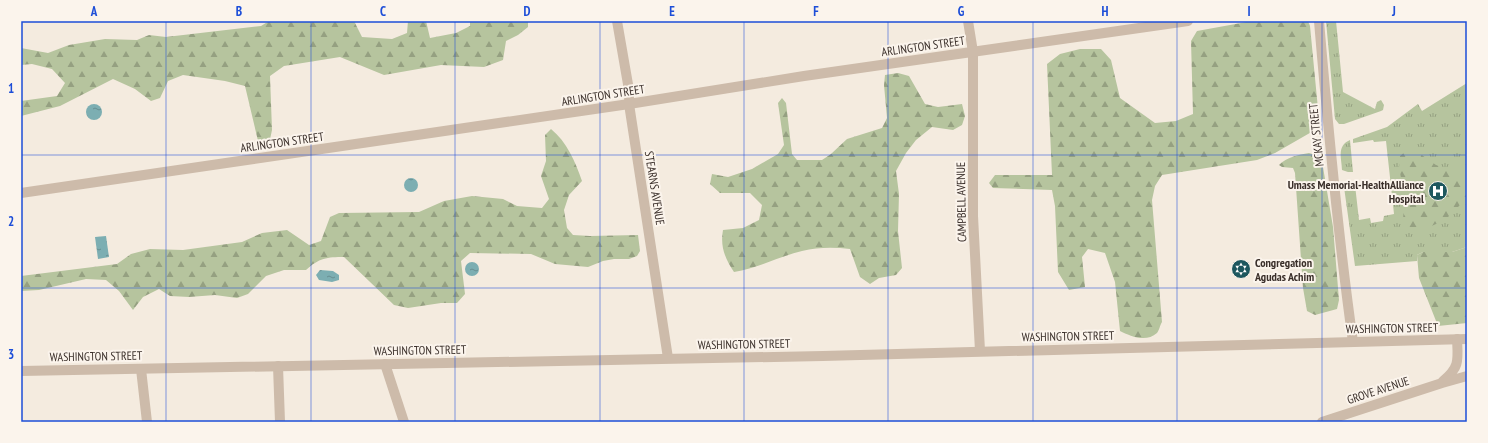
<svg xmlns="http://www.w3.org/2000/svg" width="1488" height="443" viewBox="0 0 1488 443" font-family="'PT Sans Narrow',sans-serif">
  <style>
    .grass { fill: url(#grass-tufts) }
    .forest { fill: url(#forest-firs) }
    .water { fill: url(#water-ripples) }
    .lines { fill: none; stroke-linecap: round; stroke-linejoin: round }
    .minor { stroke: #cdbbaa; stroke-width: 10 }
    .grid { fill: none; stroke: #1d4ed8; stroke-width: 1; stroke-opacity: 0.55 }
    .labels { text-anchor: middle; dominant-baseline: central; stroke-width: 4; stroke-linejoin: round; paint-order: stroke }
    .street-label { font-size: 12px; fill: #3a2f2a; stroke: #fbf4ec }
    .poi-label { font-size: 12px; font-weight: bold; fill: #3a2f2a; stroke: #fbf4ec; text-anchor: end }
    .neatline { fill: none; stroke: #1d4ed8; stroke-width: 1.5 }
    .grid-label { font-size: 13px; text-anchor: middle; font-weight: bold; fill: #1d4ed8 }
  </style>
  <defs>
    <pattern id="grass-tufts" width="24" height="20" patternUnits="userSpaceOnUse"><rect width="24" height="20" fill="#b6c49e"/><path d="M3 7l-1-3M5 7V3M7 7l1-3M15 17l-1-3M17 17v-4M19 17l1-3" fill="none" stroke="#95a081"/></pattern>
    <pattern id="forest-firs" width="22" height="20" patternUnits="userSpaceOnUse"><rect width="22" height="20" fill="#b6c49e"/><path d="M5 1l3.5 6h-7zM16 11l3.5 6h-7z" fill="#95a081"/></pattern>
    <pattern id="water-ripples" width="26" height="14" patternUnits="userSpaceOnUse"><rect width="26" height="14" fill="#7caeb2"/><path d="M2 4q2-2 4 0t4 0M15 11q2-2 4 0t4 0" fill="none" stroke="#678e91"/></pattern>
  </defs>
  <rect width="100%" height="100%" fill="#f4ebdf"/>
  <g class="grass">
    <path d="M 1326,21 L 1336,21 L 1343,92 L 1375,109 L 1377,102 L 1381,100 L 1384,105 L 1383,110 L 1381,111 L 1344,124 L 1339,124 L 1335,119 Z"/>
    <path d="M 1467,83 L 1467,247 L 1452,252 L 1423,252 L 1417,255 L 1417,261 L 1355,266 L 1344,187 L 1355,185 L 1359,220 L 1370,218 L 1371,223 L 1383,221 L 1384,216 L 1394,214 L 1386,141 L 1374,142 L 1373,140 L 1353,143 L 1353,139 L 1387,127 L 1418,104 L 1422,111 Z"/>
    <path d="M 1350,140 L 1353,172 L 1348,172 L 1342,170 C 1342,159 1336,146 1350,140 Z"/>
  </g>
  <g class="forest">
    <path d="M 269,21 L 354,21 L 362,37 L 392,39 L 407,33 L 408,21 L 426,21 L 430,38 L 456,33 L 470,26 L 470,21 L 528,21 L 528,27 L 518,35 L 506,41 L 503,60 L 484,67 L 441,65 L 384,75 L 340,57 L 284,66 L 270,76 L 272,130 L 269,144 L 259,145 L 245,86 L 225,81 L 183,75 L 168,81 L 160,98 L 151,101 L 135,89 L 113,79 L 60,106 L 21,116 L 21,101 L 57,96 L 65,83 L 52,69 L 32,64 L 21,65 L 21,48 L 48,53 L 69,45 L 105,39 L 137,40 L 149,35 L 166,37 L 261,26 Z"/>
    <path d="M 1252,21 L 1308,21 L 1310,26 L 1318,109 L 1315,130 L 1275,153 L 1257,160 L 1162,175 L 1155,186 L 1152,200 L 1162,322 C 1160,325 1159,331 1157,333 C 1146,343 1130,336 1120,331 L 1115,282 L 1105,253 L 1088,249 L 1082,257 L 1085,287 L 1069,290 L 1058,272 L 1055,206 L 1052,190 L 993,188 L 989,183 L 995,175 L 1052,175 L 1047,64 L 1060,54 L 1080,49 L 1101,49 L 1111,60 L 1120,98 L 1155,123 L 1176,121 L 1193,114 L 1191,41 L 1197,31 Z"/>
    <path d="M 898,73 L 909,76 L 925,104 L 938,107 L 962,104 L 965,116 L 962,125 L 953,130 L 932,127 L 916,140 L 906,153 L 896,171 L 899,194 L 898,231 L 902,268 L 896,275 L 879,278 L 870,284 L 860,277 L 850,249 C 834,247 818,247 802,251 C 778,257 758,268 734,272 C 725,259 720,246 723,230 L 743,228 L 759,220 L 762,205 L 750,193 L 720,193 L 710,184 L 712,174 L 728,177 L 752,169 L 778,154 L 784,145 L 778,103 L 782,98 L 786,103 L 792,154 L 797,160 L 822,160 L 831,154 L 847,139 L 882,128 L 887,118 L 884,85 L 885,75 Z"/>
    <path d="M 551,129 C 567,142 575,161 582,181 L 569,195 L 564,210 L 567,228 L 573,235 L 590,236 L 638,235 L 640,251 L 637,256 L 629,259 L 614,259 L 603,261 L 588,267 L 555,264 L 531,254 L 470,253 L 461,261 L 465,294 L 457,303 L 441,303 L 408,308 L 394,305 L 344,257 C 327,257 319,258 306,270 L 284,270 L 266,276 L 248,294 L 237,298 L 215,295 L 189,297 L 170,296 L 159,289 L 143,297 L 133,310 L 119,291 L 106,280 L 86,279 L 39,290 L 21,291 L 21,276 L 117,264 L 131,254 L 150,249 L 183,250 L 242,242 L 262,233 L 287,230 L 309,245 L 321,241 L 330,217 L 339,213 L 419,212 L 444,201 L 472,196 L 503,199 L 517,206 L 542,208 L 549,199 L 541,176 L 546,161 L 545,135 Z"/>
    <path d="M 1416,151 L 1436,165 L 1459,172 L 1467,182 L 1467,187 L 1466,199 L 1445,220 L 1427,228 L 1408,228 L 1403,219 L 1405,197 L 1399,168 L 1400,156 L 1405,152 Z"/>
    <path d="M 1309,153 L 1319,156 L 1323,167 L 1333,227 L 1339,300 L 1337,309 L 1315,315 L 1307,311 L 1303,288 L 1295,173 L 1293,168 L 1282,167 L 1279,165 C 1287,157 1298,155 1309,153 Z"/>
    <path d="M 1467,247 L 1467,323 L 1438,326 L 1419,278 L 1417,255 L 1423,252 L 1452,252 Z"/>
  </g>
  <g class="water">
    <circle cx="94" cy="112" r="8"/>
    <circle cx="411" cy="185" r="7"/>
    <path d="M 106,236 L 109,257 L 98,259 L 95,237 Z"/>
    <circle cx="472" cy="269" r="7"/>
    <path d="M 320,270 L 333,271 L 339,275 L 339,280 L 332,282 L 319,280 L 316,275 Z"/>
  </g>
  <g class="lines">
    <g class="minor">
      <path d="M 617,21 L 629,90 L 629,104 L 668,358"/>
      <path d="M 968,21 L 973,52 L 973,216 L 980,351"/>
      <path d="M 1319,21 C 1328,128 1338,236 1353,342"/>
      <path d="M 21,193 L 629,104 L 804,76 L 1188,21"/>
      <path d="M 385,364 L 404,422"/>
      <path d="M 278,366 L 280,422"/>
      <path d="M 141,369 L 147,422"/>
      <path d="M 21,371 L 823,356 L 1467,339"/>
      <path d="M 1443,381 C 1460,367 1458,360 1457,339"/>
      <path d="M 1322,422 L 1442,383 L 1467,376"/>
    </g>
  </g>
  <path class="grid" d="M 166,21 L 166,422M 311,21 L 311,422M 455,21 L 455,422M 600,21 L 600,422M 744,21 L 744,422M 888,21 L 888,422M 1033,21 L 1033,422M 1177,21 L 1177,422M 1322,21 L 1322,422M 21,155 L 1467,155M 21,288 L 1467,288"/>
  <defs>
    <g id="hospital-disc" transform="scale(1)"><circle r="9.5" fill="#1d575e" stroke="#fbf4ec"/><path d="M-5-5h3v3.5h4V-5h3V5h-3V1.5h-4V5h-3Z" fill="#fff"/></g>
    <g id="synagogue-disc" transform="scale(1)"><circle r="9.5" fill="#1d575e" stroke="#fbf4ec"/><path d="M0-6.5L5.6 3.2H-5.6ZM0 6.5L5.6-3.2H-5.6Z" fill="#fff"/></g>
  </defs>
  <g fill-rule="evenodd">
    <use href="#hospital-disc" x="1438" y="191"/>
    <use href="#synagogue-disc" x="1241" y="269"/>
  </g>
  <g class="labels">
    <g class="street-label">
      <text transform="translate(923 46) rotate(-8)">ARLINGTON STREET</text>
      <text transform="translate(603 95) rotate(-9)">ARLINGTON STREET</text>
      <text transform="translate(1316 135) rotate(-96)">MCKAY STREET</text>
      <text transform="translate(282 142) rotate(-8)">ARLINGTON STREET</text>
      <text transform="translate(655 188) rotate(81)">STEARNS AVENUE</text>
      <text transform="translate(961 202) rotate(-91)">CAMPBELL AVENUE</text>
      <text transform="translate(1392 328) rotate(-1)">WASHINGTON STREET</text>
      <text transform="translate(1068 336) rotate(-1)">WASHINGTON STREET</text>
      <text transform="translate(744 344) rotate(-1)">WASHINGTON STREET</text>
      <text transform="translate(420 350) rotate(-1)">WASHINGTON STREET</text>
      <text transform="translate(96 356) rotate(-1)">WASHINGTON STREET</text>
      <text transform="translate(1378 390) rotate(-18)">GROVE AVENUE</text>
    </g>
    <g class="poi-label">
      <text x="1424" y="184">Umass Memorial-HealthAlliance<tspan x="1424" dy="14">Hospital</tspan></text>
      <text x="1255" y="262" text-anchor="start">Congregation<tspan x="1255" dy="14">Agudas Achim</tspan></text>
    </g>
  </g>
  <rect width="1488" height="443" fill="none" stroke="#fbf4ec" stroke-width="44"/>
  <rect x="22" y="22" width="1444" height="399" class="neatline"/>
  <g class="grid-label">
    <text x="94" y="16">A</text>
    <text x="239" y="16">B</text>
    <text x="383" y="16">C</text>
    <text x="527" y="16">D</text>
    <text x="672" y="16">E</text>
    <text x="816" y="16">F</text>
    <text x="961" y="16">G</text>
    <text x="1105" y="16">H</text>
    <text x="1249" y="16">I</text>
    <text x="1394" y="16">J</text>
    <text x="11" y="93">1</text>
    <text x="11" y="226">2</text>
    <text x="11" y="359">3</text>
  </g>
</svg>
